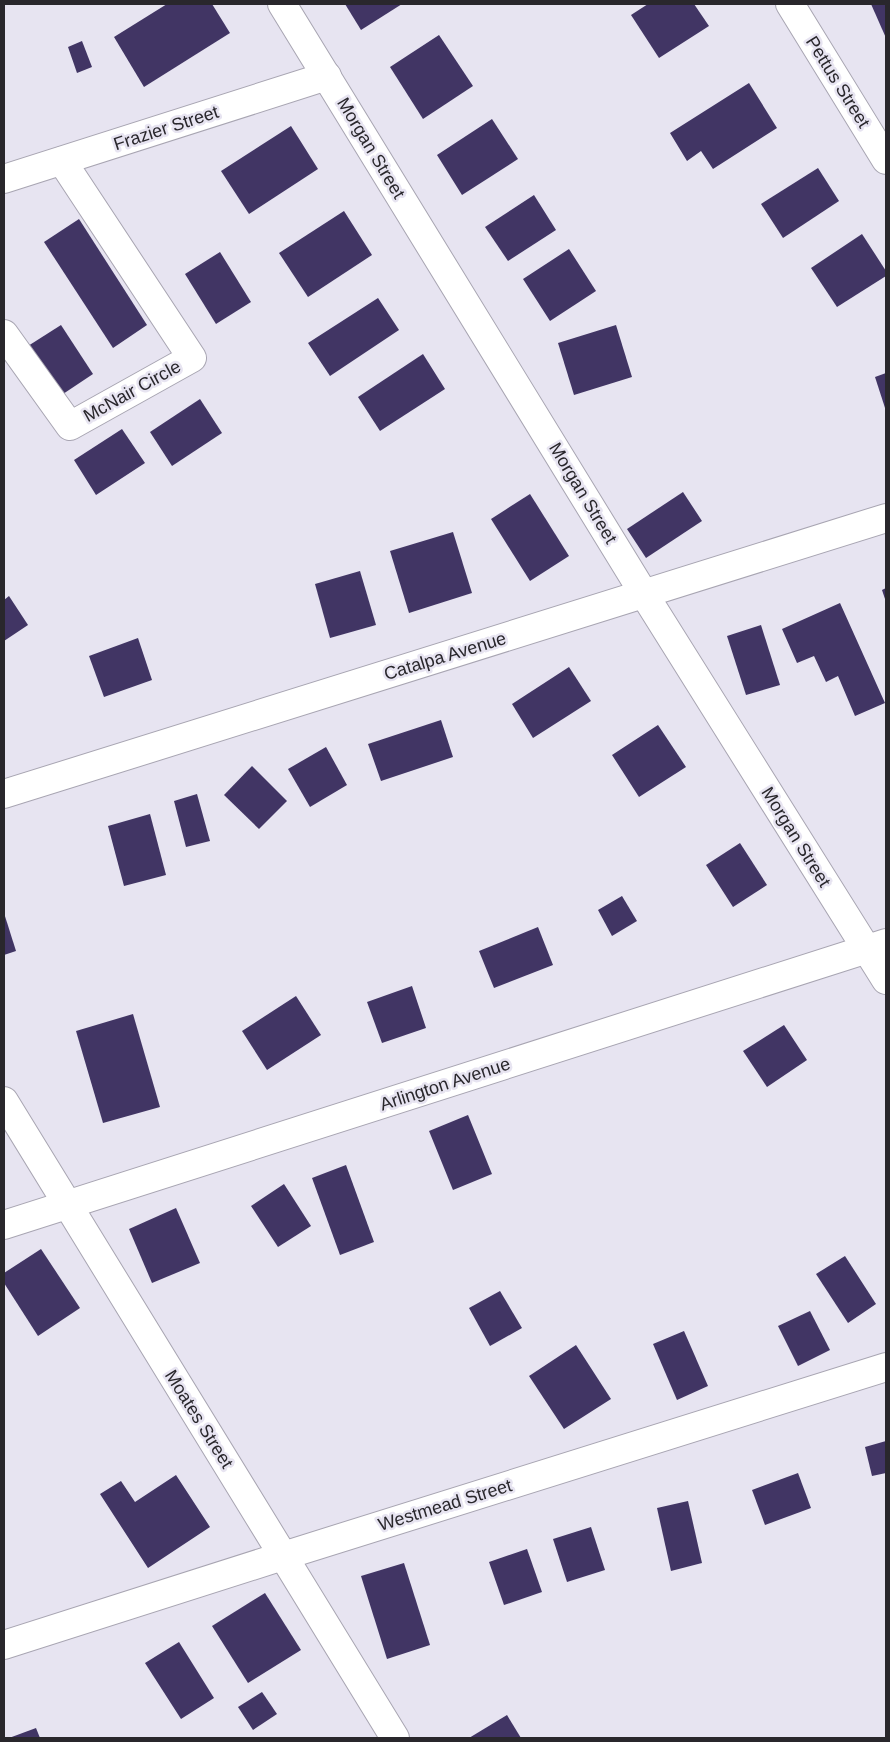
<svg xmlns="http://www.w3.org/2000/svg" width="890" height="1742" viewBox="0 0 890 1742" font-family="Helvetica,sans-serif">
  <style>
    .building { fill: #413564 }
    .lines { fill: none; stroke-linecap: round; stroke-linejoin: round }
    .minor-casing { stroke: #a8a5b2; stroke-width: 30 }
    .minor { stroke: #fff; stroke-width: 28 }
    .labels { text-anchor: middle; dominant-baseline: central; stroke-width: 5; stroke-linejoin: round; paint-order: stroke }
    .street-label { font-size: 18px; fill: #29272c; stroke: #e7e4f1 }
  </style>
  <rect width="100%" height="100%" fill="#e7e4f1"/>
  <g class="building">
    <path d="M 167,4 L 212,4 L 230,33 L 144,87 L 114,37 Z"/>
    <path d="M 345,4 L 402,4 L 361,30 Z"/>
    <path d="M 648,4 L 694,4 L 709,26 L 659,58 L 631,15 Z"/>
    <path d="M 871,4 L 886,4 L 886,38 Z"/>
    <path d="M 439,35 L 473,86 L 423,119 L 390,67 Z"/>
    <path d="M 82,41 L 92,67 L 77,73 L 68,47 Z"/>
    <path d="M 749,83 L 777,128 L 713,169 L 701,151 L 687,161 L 670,133 Z"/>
    <path d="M 492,119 L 518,159 L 462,195 L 437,155 Z"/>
    <path d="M 291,126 L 318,169 L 249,214 L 221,171 Z"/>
    <path d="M 818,168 L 839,201 L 783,238 L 761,204 Z"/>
    <path d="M 534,195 L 556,230 L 508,261 L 485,227 Z"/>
    <path d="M 344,211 L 372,255 L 308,297 L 279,253 Z"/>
    <path d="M 79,219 L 147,325 L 113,348 L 44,242 Z"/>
    <path d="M 862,234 L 886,271 L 886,276 L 837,307 L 811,268 Z"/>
    <path d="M 569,249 L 596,291 L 550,321 L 523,279 Z"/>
    <path d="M 220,252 L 251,302 L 216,324 L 185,274 Z"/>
    <path d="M 378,298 L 399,330 L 330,376 L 308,343 Z"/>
    <path d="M 61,325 L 93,374 L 60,396 L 28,346 Z"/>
    <path d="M 616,325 L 632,377 L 574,395 L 558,343 Z"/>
    <path d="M 423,354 L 445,389 L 380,431 L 358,397 Z"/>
    <path d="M 886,373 L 886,411 L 875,377 Z"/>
    <path d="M 200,399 L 222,433 L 172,466 L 150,432 Z"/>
    <path d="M 122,429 L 145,463 L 96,495 L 74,460 Z"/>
    <path d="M 683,492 L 702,521 L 646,558 L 627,529 Z"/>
    <path d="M 530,494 L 569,556 L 530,581 L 491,519 Z"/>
    <path d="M 453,532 L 472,593 L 409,613 L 390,551 Z"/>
    <path d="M 360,571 L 376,625 L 330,638 L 315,584 Z"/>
    <path d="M 886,588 L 886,602 L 882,590 Z"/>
    <path d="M 9,596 L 28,625 L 4,641 L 4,600 Z"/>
    <path d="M 840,603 L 885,703 L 855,716 L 838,676 L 826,682 L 814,656 L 797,663 L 782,629 Z"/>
    <path d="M 761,625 L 780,685 L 746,695 L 727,636 Z"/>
    <path d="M 138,638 L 152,680 L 104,697 L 89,656 Z"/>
    <path d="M 569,667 L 591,701 L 533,738 L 512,704 Z"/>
    <path d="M 441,720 L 453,757 L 381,781 L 368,744 Z"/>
    <path d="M 658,725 L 686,767 L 639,797 L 612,755 Z"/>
    <path d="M 326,747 L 347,785 L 310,807 L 288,769 Z"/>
    <path d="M 252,766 L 287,801 L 259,829 L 224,795 Z"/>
    <path d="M 197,794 L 210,841 L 186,847 L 174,801 Z"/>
    <path d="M 150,814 L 166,875 L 124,886 L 108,826 Z"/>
    <path d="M 740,843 L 767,885 L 733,907 L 706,865 Z"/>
    <path d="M 622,896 L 637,921 L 612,936 L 598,910 Z"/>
    <path d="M 4,913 L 16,951 L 4,955 Z"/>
    <path d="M 538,927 L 553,965 L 494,988 L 479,951 Z"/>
    <path d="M 412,986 L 426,1028 L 382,1043 L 367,1002 Z"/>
    <path d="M 296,996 L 321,1035 L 267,1070 L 242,1031 Z"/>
    <path d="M 133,1014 L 160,1107 L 103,1123 L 76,1031 Z"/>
    <path d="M 784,1025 L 807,1060 L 767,1087 L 743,1051 Z"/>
    <path d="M 468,1115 L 492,1174 L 453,1190 L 429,1131 Z"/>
    <path d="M 346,1165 L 374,1242 L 340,1255 L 312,1178 Z"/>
    <path d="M 284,1184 L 311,1226 L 278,1247 L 251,1206 Z"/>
    <path d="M 176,1208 L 200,1263 L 152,1283 L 129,1229 Z"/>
    <path d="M 41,1249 L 80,1308 L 38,1336 L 4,1283 L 4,1273 Z"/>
    <path d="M 845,1256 L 876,1304 L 848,1323 L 816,1274 Z"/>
    <path d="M 500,1291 L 522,1328 L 490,1346 L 469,1308 Z"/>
    <path d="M 810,1311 L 830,1350 L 798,1366 L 778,1326 Z"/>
    <path d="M 684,1331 L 708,1386 L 677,1400 L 653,1344 Z"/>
    <path d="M 576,1345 L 611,1399 L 564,1429 L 529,1376 Z"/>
    <path d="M 886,1441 L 886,1473 L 872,1476 L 865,1447 Z"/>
    <path d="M 798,1473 L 811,1508 L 765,1525 L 752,1490 Z"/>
    <path d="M 176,1475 L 210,1527 L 148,1568 L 100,1494 L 121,1481 L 135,1502 Z"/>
    <path d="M 688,1501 L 702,1563 L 671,1571 L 657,1508 Z"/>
    <path d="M 591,1527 L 605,1570 L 567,1582 L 553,1539 Z"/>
    <path d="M 527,1549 L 542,1592 L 504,1605 L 489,1562 Z"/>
    <path d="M 404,1563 L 430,1645 L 387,1659 L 361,1576 Z"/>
    <path d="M 265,1593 L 301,1650 L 248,1683 L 212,1626 Z"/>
    <path d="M 179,1642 L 214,1698 L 181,1719 L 145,1663 Z"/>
    <path d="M 262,1692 L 277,1714 L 253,1730 L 238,1707 Z"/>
    <path d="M 507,1715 L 521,1738 L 469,1738 Z"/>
    <path d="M 36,1728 L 40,1738 L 9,1738 Z"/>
  </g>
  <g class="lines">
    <g class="minor-casing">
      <g id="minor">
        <path d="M 282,4 L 644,594 L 886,980"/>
        <path d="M 790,4 L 886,160"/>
        <path d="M 4,179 L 327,76"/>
        <path d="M 4,334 L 70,426 L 192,358 L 62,161"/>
        <path d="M 4,794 L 886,518"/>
        <path d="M 4,1101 L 395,1738"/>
        <path d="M 4,1225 L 886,943"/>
        <path d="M 4,1645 L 283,1556 L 886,1367"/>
      </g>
    </g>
    <use href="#minor" class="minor"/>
  </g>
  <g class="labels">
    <g class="street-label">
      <text transform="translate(838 82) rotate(58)">Pettus Street</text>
      <text transform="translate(166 128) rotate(-18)">Frazier Street</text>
      <text transform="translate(371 148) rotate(59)">Morgan Street</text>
      <text transform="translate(132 391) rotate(-29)">McNair Circle</text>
      <text transform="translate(583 493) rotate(59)">Morgan Street</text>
      <text transform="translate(445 656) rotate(-17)">Catalpa Avenue</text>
      <text transform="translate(796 837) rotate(58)">Morgan Street</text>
      <text transform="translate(445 1084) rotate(-18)">Arlington Avenue</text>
      <text transform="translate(199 1419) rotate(58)">Moates Street</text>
      <text transform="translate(445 1505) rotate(-17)">Westmead Street</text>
    </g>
  </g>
  <rect width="890" height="1742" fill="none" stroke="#29272c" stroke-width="10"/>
</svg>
